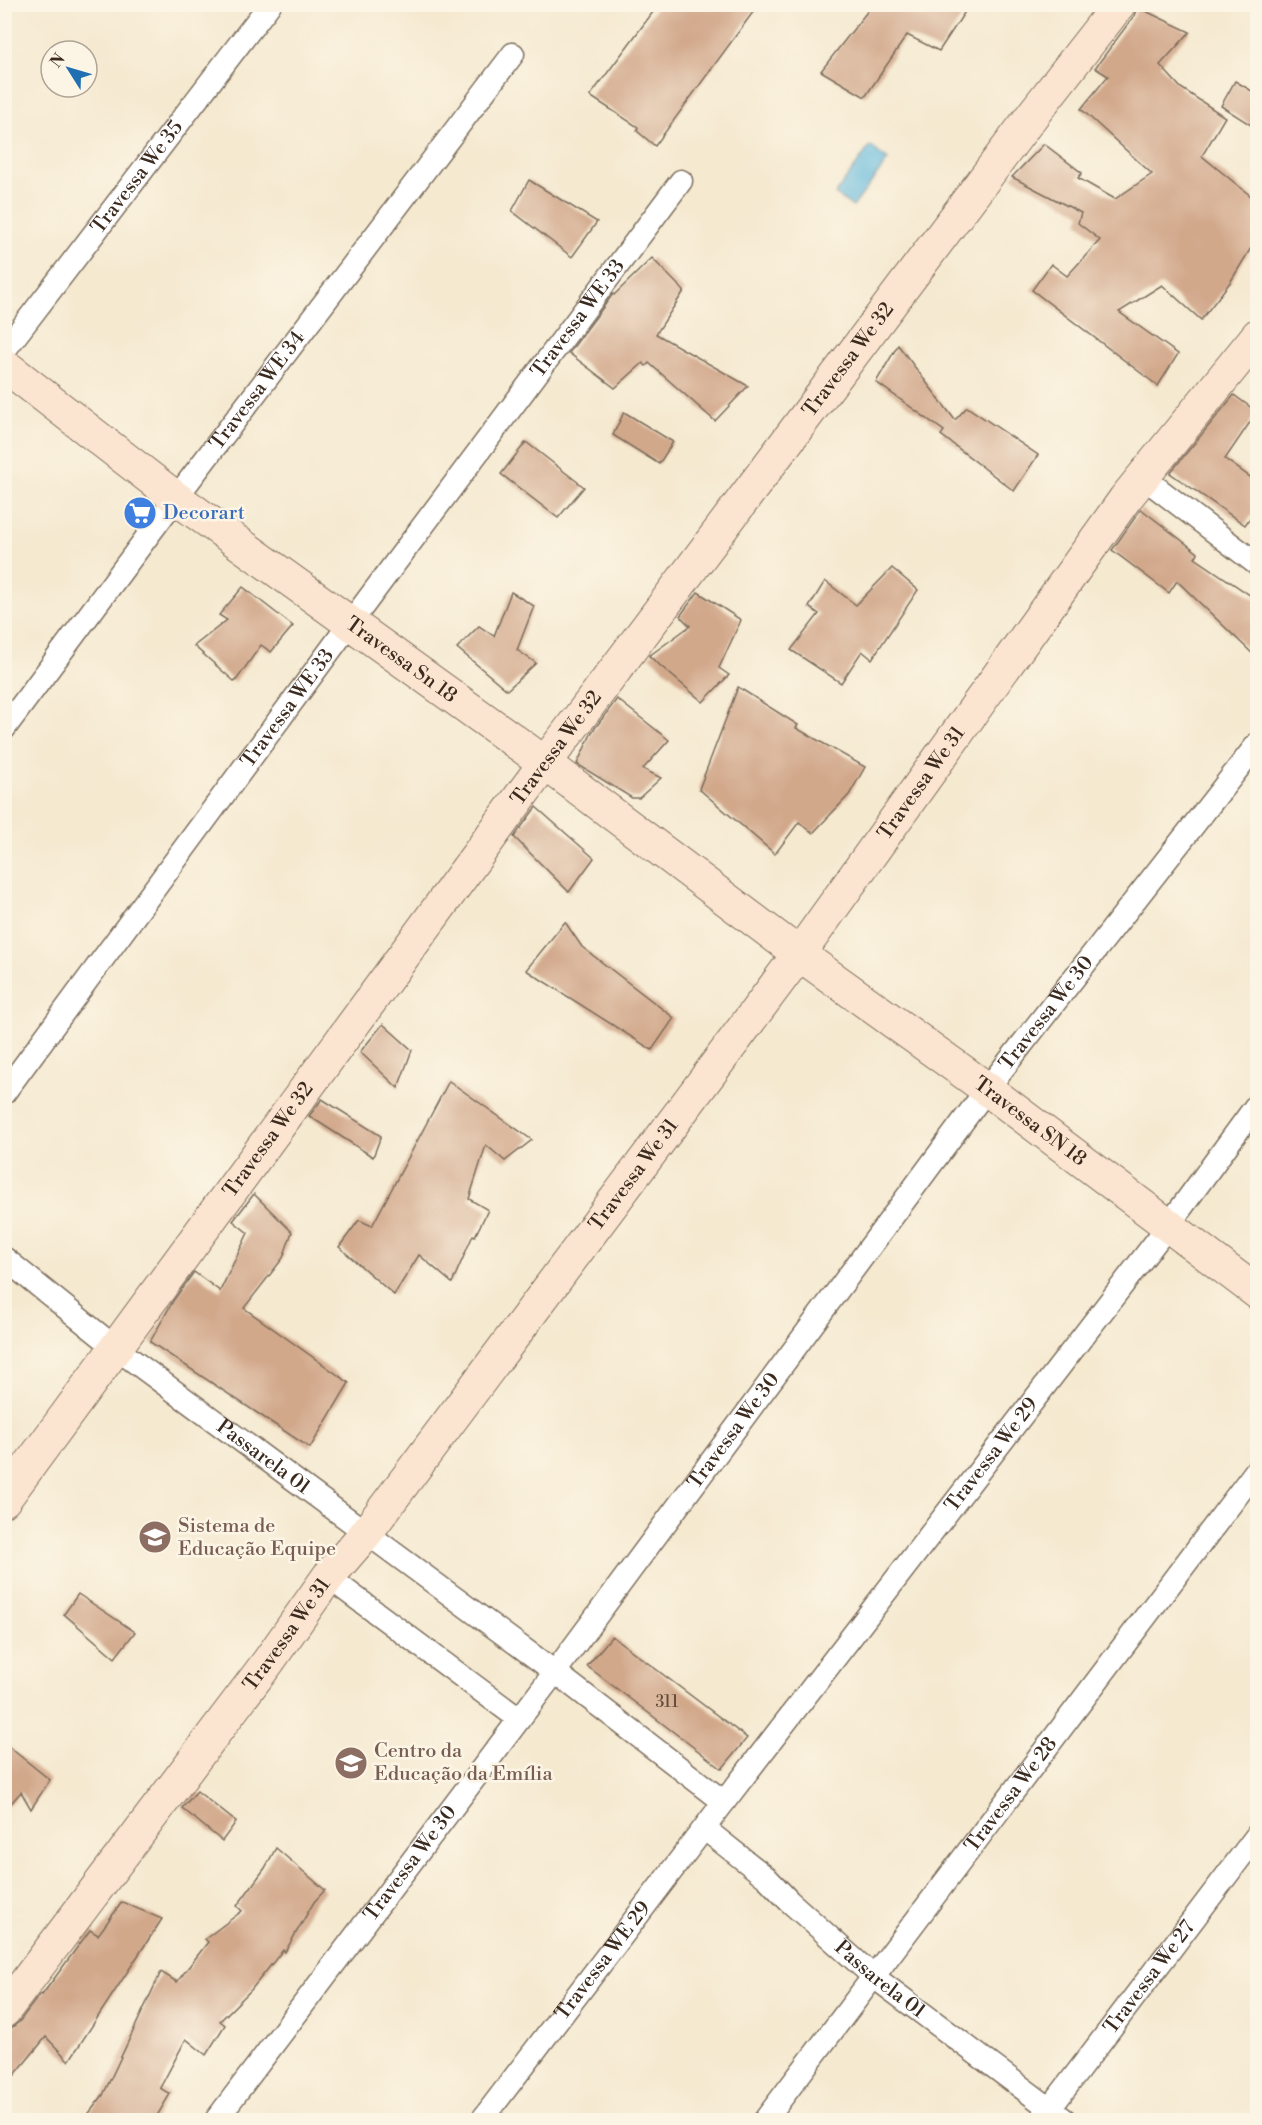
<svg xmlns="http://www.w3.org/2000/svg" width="1262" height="2125" viewBox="0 0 1262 2125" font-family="'Libre Bodoni',serif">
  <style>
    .water { fill: #5fb8dd; stroke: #4d717e; stroke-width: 1.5 }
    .building { fill: #d2a88b }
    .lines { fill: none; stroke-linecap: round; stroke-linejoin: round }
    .street-casing { stroke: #7c6d5c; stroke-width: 25 }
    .secondary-casing { stroke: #7c6d5c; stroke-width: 35 }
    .street { stroke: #fff; stroke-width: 22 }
    .secondary { stroke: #fce5d0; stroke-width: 33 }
    .labels { text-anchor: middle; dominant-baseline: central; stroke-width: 5; stroke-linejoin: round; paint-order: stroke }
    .number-label { font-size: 16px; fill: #614a39 }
    .street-label { font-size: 20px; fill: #3b2a1e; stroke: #fcf5e5 }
    .shop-label { font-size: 20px; fill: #366cbe; stroke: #fcf5e5; text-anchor: start }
    .education-label { font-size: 20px; fill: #785e54; stroke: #fcf5e5; text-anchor: start }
  </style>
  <rect width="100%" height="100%" fill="#fcf5e5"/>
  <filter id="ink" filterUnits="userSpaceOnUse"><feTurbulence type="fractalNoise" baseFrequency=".0167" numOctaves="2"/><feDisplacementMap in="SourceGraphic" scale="12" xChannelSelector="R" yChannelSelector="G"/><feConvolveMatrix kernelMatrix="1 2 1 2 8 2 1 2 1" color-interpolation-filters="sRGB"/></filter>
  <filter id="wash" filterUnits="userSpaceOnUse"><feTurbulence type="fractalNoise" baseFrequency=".008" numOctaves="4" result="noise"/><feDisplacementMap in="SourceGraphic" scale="24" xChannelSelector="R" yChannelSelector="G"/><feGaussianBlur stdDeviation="1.35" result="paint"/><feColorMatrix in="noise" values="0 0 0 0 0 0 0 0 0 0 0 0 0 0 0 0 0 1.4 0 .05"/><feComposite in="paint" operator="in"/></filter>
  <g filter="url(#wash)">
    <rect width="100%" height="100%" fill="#f5e9d0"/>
    <path class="water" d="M 870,146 L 888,160 L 853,207 L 835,194 Z"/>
    <g id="blocks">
      <g class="building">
        <path d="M 659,4 L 759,4 L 655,146 L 637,131 L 638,127 L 590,96 Z"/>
        <path d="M 873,4 L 970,4 L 939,51 L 907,35 L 865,97 L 821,71 Z"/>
        <path d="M 1137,7 L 1190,32 L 1160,65 L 1181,88 L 1225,117 L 1202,156 L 1257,201 L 1257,238 L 1231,281 L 1201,320 L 1162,285 L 1119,312 L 1178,354 L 1158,386 L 1032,290 L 1051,264 L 1067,276 L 1100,240 L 1078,223 L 1081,213 L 1012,177 L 1044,144 L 1082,173 L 1078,178 L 1115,199 L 1152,174 L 1081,109 L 1108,76 L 1095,68 L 1134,16 Z"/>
        <path d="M 1235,81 L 1257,94 L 1257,129 L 1221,106 Z"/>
        <path d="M 529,180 L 597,222 L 572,257 L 512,211 Z"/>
        <path d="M 652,258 L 684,291 L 656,334 L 748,386 L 715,421 L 649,363 L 646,366 L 643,363 L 615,388 L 569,353 L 613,294 L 614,295 Z"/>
        <path d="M 898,345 L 955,420 L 967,407 L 1038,455 L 1014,491 L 941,435 L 944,431 L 876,382 Z"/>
        <path d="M 1234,395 L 1257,412 L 1225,459 L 1257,482 L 1257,508 L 1245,525 L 1170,473 Z"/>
        <path d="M 624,412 L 673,442 L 659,464 L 613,435 Z"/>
        <path d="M 526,442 L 584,487 L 558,518 L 501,474 Z"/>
        <path d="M 1141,509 L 1198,553 L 1195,558 L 1257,600 L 1257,658 L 1177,581 L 1169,593 L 1112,550 Z"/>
        <path d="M 892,568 L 918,590 L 872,659 L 862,651 L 841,683 L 791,650 L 819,614 L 809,607 L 825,581 L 856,605 Z"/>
        <path d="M 243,587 L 293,626 L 271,652 L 261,645 L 235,682 L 194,646 L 227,620 L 219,615 Z"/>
        <path d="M 511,592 L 534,606 L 517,650 L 536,663 L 507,690 L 457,648 L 479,626 L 494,636 Z"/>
        <path d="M 698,592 L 741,620 L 719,668 L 729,675 L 703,702 L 649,656 L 690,626 L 680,616 Z"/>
        <path d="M 738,687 L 798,725 L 796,728 L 865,767 L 849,795 L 813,833 L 799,822 L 775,854 L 699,789 Z"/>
        <path d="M 617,699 L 669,740 L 643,769 L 661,778 L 639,798 L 632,798 L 577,764 L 592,732 Z"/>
        <path d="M 536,807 L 594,858 L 569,892 L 514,837 Z"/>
        <path d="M 565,922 L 582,947 L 674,1018 L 652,1050 L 526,970 Z"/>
        <path d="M 383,1024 L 412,1050 L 398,1088 L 360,1052 Z"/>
        <path d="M 449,1081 L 532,1140 L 505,1161 L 486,1145 L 469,1199 L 488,1210 L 475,1236 L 473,1235 L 452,1283 L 419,1255 L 394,1295 L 339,1247 L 359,1220 L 372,1226 Z"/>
        <path d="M 322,1099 L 381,1136 L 373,1157 L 309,1116 Z"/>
        <path d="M 254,1194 L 292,1232 L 283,1258 L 244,1308 L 349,1383 L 310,1448 L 150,1342 L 173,1301 L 194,1272 L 220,1291 L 248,1233 L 233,1221 Z"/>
        <path d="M 78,1594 L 135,1632 L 115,1658 L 64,1614 Z"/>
        <path d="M 612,1636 L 747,1738 L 722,1769 L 587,1666 Z"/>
        <path d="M 4,1743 L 50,1780 L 31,1809 L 21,1792 L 4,1811 Z"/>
        <path d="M 197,1791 L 236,1822 L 222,1841 L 182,1808 Z"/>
        <path d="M 276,1848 L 325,1890 L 314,1902 L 285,1952 L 283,1950 L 251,1990 L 220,2021 L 225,2025 L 206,2055 L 186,2039 L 160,2088 L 170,2094 L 154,2121 L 83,2121 L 103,2095 L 161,1972 L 177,1982 L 208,1942 L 205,1939 L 242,1911 L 237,1906 L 265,1868 Z"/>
        <path d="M 122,1902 L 162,1919 L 69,2061 L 46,2037 L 4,2088 L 4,2036 L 10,2029 L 19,2022 L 40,1994 L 42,1995 L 90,1930 L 98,1935 Z"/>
      </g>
    </g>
  </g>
  <g filter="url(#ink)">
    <use href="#blocks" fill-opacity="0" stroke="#7c6d5c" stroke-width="1.5"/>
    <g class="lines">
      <g class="street-casing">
        <g id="street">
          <path id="s1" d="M 4,351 L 270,4"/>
          <path d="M 1144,478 L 1258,565"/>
          <path id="s2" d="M 4,729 L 176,498 L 513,54"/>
          <path id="s3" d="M 4,1093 L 351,622 L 681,181"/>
          <path id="s4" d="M 4,1258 L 117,1349 L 555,1672 L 724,1802"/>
          <path d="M 328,1577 L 519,1719"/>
          <path id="s5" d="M 705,1829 L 767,1878 L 789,1901 L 874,1977 L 1065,2120"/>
          <path id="s6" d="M 1042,2119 L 1258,1834"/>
          <path id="s7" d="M 216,2120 L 555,1672 L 987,1089 L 1258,743"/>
          <path id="s8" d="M 482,2120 L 724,1802 L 1168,1226 L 1258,1103"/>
          <path id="s9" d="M 765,2120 L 1258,1468"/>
        </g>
      </g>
      <g class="secondary-casing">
        <g id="secondary">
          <path id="s10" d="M 4,365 L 176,498 L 545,763 L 799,954 L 987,1089 L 1258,1293"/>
          <path id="s11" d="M 4,1500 L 545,763 L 1034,113 L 1119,4"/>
          <path id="s12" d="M 4,2011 L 268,1662 L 328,1577 L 366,1533 L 799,954 L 1125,499 L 1258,335"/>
        </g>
      </g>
      <use href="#street" class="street"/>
      <use href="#secondary" class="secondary"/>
    </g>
  </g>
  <defs>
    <g id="supermarket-disc" transform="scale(1.725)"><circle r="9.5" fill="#3f7fe0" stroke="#fcf5e5"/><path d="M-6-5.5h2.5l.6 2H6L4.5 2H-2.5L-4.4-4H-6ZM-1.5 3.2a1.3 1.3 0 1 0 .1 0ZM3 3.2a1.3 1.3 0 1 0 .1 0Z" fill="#fff"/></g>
    <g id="school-disc" transform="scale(1.725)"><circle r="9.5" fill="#8d6e63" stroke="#fcf5e5"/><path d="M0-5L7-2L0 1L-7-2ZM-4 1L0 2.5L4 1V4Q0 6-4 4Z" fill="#fff"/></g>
  </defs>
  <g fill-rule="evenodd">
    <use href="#supermarket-disc" x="140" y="513"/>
    <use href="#school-disc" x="155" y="1537"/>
    <use href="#school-disc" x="351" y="1763"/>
  </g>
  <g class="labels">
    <g class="number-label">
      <text x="667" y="1702">311</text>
    </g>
    <g class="street-label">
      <text stroke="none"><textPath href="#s1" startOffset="219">Travessa We 35</textPath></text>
      <text stroke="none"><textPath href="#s3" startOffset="964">Travessa WE 33</textPath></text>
      <text stroke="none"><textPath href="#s11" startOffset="1419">Travessa We 32</textPath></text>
      <text stroke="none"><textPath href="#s2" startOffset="423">Travessa WE 34</textPath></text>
      <text stroke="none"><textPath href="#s10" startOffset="495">Travessa Sn 18</textPath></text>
      <text stroke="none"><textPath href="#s3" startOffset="478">Travessa WE 33</textPath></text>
      <text stroke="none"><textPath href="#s11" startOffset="933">Travessa We 32</textPath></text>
      <text stroke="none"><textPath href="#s12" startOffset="1533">Travessa We 31</textPath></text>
      <text stroke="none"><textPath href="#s7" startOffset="1384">Travessa We 30</textPath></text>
      <text stroke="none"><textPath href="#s10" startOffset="1275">Travessa SN 18</textPath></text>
      <text stroke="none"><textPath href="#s11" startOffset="447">Travessa We 32</textPath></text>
      <text stroke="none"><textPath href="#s12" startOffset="1047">Travessa We 31</textPath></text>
      <text stroke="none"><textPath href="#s7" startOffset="862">Travessa We 30</textPath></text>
      <text stroke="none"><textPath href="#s8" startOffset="838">Travessa We 29</textPath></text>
      <text stroke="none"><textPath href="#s4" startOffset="327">Passarela 01</textPath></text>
      <text stroke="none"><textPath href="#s12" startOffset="471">Travessa We 31</textPath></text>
      <text stroke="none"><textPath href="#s9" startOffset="408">Travessa We 28</textPath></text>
      <text stroke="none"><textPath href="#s7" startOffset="322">Travessa We 30</textPath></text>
      <text stroke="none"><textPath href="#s8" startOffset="200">Travessa WE 29</textPath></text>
      <text stroke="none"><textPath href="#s6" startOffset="178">Travessa We 27</textPath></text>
      <text stroke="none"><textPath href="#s5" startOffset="231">Passarela 01</textPath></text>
    </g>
    <g class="shop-label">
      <text x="163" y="513">Decorart</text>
    </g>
    <g class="education-label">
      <text x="178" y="1526">Sistema de<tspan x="178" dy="23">Educação Equipe</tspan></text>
      <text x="374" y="1751">Centro da<tspan x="374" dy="23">Educação da Emília</tspan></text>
    </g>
  </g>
  <rect width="1262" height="2125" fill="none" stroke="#fcf5e5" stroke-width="24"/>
  <g transform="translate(69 69) rotate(307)"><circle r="28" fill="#fcf5e5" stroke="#afa495" stroke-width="1.5"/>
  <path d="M0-4.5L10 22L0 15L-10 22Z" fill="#1f6fb2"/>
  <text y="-9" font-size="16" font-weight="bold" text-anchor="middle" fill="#3b2a1e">N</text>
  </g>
</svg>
